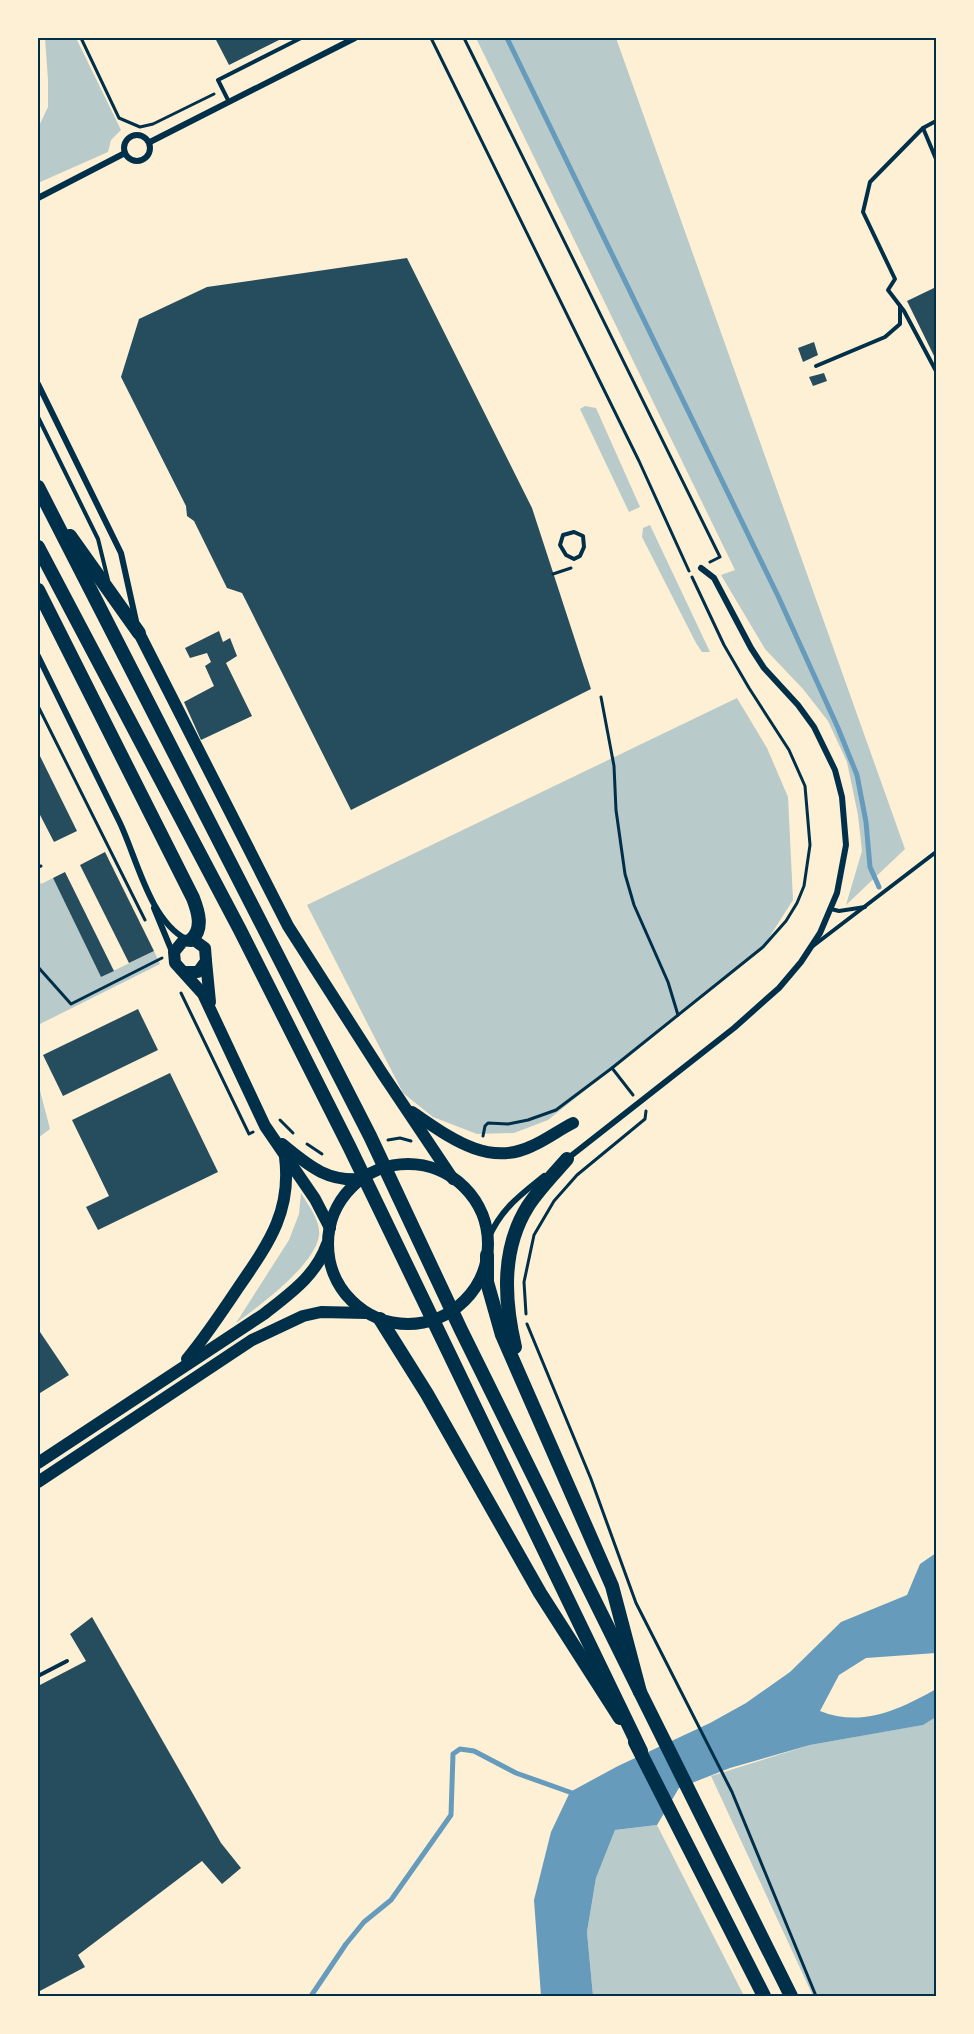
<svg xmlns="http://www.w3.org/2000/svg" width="974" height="2034" viewBox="0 0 974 2034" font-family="'Fira Sans',sans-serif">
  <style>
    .green { fill: #b9caca }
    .water { fill: #669bbc }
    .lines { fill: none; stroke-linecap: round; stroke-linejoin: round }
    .stream { stroke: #669bbc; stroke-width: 5 }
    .building { fill: #264d5e }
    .path { stroke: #003049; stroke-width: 3 }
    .service { stroke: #003049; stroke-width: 4 }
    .minor { stroke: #003049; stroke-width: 6 }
    .secondary { stroke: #003049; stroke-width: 12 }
    .primary { stroke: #003049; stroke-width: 14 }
    .trunk { stroke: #003049; stroke-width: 14 }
    .neatline { fill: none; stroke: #003049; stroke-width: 2 }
  </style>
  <rect width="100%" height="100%" fill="#fdf0d5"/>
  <g class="green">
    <path d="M 45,38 L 76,38 L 121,130 L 111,140 L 108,152 L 38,183 L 38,128 L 48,107 L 48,80 Z"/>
    <path d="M 476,38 L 616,38 L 905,849 L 846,905 L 862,851 L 858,815 L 847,762 L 828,721 L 803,689 L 765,649 L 721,575 L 735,570 Z"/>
    <path d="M 585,406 L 596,408 L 640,507 L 629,512 L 580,409 Z"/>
    <path d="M 650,525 L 710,652 L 702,652 L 696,643 L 642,537 L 643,528 Z"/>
    <path d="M 737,698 L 767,748 L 788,797 L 793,900 L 763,947 L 548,1120 L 514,1133 L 477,1134 L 433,1117 L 403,1093 L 307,905 Z"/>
    <path d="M 38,878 L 41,884 L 53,878 L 101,977 L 154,951 L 160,964 L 38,1025 Z"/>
    <path d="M 38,1083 L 50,1129 L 38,1138 Z"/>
    <path d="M 301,1193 C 308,1205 321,1221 319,1236 C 314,1266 260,1305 236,1323 L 289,1240 L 299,1214 Z"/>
    <path d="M 936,1717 L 936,1996 L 813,1996 L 711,1776 L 810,1745 L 922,1725 Z"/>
    <path d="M 657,1825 L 744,1996 L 593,1996 L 587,1932 L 596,1878 L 615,1830 Z"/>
  </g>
  <path class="water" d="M 936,1553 L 936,1653 L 866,1658 L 839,1675 L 820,1711 C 861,1728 901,1709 936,1689 L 936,1717 L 923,1725 L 810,1745 L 730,1768 L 679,1788 L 657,1825 L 615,1830 L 596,1878 L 587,1932 L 593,1996 L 541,1996 L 534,1900 L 551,1832 L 570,1792 L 618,1766 L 710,1723 L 746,1703 L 790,1672 L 841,1622 L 907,1595 L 920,1564 Z"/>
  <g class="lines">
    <g class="stream">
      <path d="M 507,38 L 778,596 L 838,728 L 857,775 L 866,822 L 870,867 L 879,887"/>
      <path d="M 311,1996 L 346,1944 L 364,1922 L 391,1900 L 451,1815 L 453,1754 L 460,1749 L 474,1751 L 516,1773 L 575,1794"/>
    </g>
  </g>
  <g class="building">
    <path d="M 215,38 L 283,38 L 229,65 Z"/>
    <path d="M 407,258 L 532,508 L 591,689 L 351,810 L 242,593 L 227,588 L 194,521 L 187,516 L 186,506 L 121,377 L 139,319 L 207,287 Z"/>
    <path d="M 936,287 L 936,360 L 907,301 Z"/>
    <path d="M 814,342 L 818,355 L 803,362 L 798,348 Z"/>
    <path d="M 824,373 L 827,381 L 813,386 L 809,377 Z"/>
    <path d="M 219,631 L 223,642 L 230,638 L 237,656 L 226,663 L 252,716 L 201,740 L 184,702 L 214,686 L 205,666 L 211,662 L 207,653 L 190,658 L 185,648 Z"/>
    <path d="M 38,752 L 77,831 L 54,842 L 38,811 Z"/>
    <path d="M 105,852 L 154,951 L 129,963 L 80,865 Z"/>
    <path d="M 65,872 L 114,971 L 101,977 L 53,878 Z"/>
    <path d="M 138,1009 L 158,1050 L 63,1096 L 43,1055 Z"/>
    <path d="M 170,1073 L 218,1172 L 98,1230 L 86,1207 L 109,1196 L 72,1120 Z"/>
    <path d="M 38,1329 L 69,1375 L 40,1393 L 38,1389 Z"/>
    <path d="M 92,1617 L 221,1843 L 241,1868 L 222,1884 L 202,1861 L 78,1955 L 85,1967 L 38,1992 L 38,1686 L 86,1661 L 70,1634 Z"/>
  </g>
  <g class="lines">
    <g class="path">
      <path d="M 81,38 L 119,118 L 140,127 L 153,124 L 214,94"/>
      <path d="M 431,38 L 639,461 L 689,571"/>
      <path d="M 464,38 L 720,557 L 710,562"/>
      <path d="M 553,574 L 571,568"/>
      <path d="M 601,697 L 614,766 L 616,810 L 625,874 L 634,905 L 668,982 L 678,1015"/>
      <path d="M 38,706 L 145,920"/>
      <path d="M 38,867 L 41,866"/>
      <path d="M 38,967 L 71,1004 L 162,958"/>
      <path d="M 181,993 L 249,1134 L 253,1132"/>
      <path d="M 612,1068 L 633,1095"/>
      <path d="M 280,1120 L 293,1133"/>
      <path d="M 483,1136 L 485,1126 L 488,1123 L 508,1124 L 528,1120 L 556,1110 L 612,1068 L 763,947 L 786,921 L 797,903 L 804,886 L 810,845 L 805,786 L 789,750 L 749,688 L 724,645 L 692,577"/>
      <path d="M 388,1140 L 400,1138 L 411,1141"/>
      <path d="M 307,1144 L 322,1154"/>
      <path d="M 526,1314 L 524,1282 L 534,1235 L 554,1201 L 577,1175 L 645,1119 L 646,1111"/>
      <path d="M 527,1324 L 591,1479 L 636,1603 L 732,1792 L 816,1996"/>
    </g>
    <g class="service">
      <path d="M 229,102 L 218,80 L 301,38"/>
      <path d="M 936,121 L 923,128 L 870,182 L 863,212 L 895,279 L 888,290 L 904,311 L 936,371"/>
      <path d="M 923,128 L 936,159"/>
      <path d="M 816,366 L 885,337 L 900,324 L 900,306"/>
      <path d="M 38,417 L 98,539 L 108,580"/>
      <path d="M 574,532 L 583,536 L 584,547 L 580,556 L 574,559 L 566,555 L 560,545 L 563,535 Z"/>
      <path d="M 831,909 L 839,911 L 865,907"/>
      <path d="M 813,946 L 936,852"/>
      <path d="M 38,1676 L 67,1661"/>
    </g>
    <g class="minor">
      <circle cx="137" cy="148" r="13"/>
      <path d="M 150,142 L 355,38"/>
      <path d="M 38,198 L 125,153"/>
      <path d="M 38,384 L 121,553 L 136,621"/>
      <path d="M 38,656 C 65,711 92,766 119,821 C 136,855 149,920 186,939"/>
      <path d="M 154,908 L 173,954"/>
      <path d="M 567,1159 L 734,1028 L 779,988 L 801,962 L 820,933 L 837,893 L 846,845 L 842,797 L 835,770 L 814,727 L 798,705 L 764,668 L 751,648 L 714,578 L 701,568"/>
      <path d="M 488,1239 C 501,1209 519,1196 544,1176"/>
    </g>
    <g class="secondary">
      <path d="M 139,633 L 288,926 L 382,1073 L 453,1179"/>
      <path d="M 206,961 L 210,1002"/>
      <path d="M 184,972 L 198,972 L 206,961 L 205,948 L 194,940 L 183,941 L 174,952 L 175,963 L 203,994 L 265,1126 L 315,1199 L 330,1228"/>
      <path d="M 412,1112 C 448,1136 487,1168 532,1146 C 546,1140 559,1130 573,1123"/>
      <path d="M 282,1144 C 308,1165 326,1182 362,1179"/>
      <circle cx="408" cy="1244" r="80"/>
      <path d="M 187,1359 C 206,1336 222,1312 238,1288 C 268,1244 292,1212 285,1157"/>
      <path d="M 38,1463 L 264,1314 C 289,1294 316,1276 327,1244"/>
      <path d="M 38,1482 L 252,1340 L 303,1316 L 321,1312 L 366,1313"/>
    </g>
    <g class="primary">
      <path d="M 487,1255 L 487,1282 L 502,1335 L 612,1586 L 640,1692 L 791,1996"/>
      <path d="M 380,1319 L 427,1394 L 540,1593 L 620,1718"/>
      <path d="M 515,1347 C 504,1300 501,1249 528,1206 C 539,1189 554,1174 567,1159"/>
      <path d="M 635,1742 L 764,1996"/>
    </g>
    <g class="trunk">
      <path d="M 38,487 L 370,1136 L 461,1330 L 640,1692"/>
      <path d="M 70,536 L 139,633"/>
      <path d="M 38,547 L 240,930 L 349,1146 L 641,1751"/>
      <path d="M 38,590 L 193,898 C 198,911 204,929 191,940"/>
    </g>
  </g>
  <rect width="974" height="2034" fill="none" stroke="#fdf0d5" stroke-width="78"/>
  <rect x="39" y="39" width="896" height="1956" class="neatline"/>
</svg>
